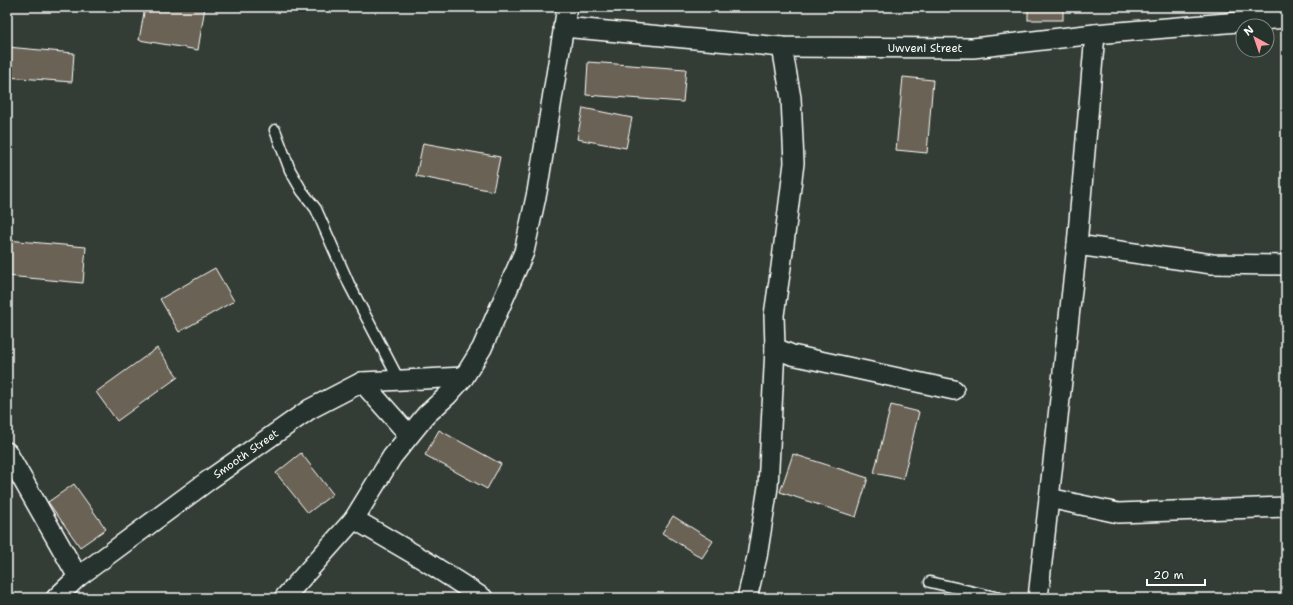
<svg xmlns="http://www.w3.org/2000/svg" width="1293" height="605" viewBox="0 0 1293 605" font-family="'Shantell Sans',sans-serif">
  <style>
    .building { fill: #6b6354; stroke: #fff }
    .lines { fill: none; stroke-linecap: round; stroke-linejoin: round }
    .lane-casing { stroke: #fff; stroke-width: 13 }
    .street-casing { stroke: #fff; stroke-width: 22 }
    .lane { stroke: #26332d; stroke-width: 10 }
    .street { stroke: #26332d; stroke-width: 19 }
    .labels { text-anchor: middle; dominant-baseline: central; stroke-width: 4; stroke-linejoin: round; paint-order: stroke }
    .street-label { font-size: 11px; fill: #fff; stroke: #26332d }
  </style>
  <rect width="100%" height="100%" fill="#343d35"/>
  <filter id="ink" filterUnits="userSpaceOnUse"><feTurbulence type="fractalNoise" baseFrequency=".025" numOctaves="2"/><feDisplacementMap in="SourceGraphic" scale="8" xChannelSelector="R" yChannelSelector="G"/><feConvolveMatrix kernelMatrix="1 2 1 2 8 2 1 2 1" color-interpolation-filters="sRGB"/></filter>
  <g filter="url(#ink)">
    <g class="building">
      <path d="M 145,7 L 205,7 L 198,50 L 139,40 Z"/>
      <rect x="1028" y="7" width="35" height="13"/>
      <path d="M 7,47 L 74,53 L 72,82 L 7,77 Z"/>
      <path d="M 588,62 L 686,69 L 683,102 L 586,95 Z"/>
      <path d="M 903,77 L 933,80 L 927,153 L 896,150 Z"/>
      <path d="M 583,108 L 632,118 L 626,148 L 577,139 Z"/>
      <path d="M 423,143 L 500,157 L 493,191 L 416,176 Z"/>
      <path d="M 7,240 L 86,247 L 83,283 L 7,276 Z"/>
      <path d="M 215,268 L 234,301 L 179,332 L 160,299 Z"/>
      <path d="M 157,348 L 178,377 L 117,421 L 96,392 Z"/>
      <path d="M 891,405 L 919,412 L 903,479 L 874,473 Z"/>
      <path d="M 439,430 L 501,464 L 487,489 L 425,455 Z"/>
      <path d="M 301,453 L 333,494 L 308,513 L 276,473 Z"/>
      <path d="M 793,454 L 868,478 L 856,517 L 780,492 Z"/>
      <path d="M 74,484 L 106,529 L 80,547 L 48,502 Z"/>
      <path d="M 673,516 L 713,541 L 702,558 L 662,533 Z"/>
    </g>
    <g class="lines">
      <g class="lane-casing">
        <g id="lane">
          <path d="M 275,130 L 290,170 L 302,191 L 316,209 L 349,284 L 399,380"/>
          <path d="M 930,582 L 1000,598"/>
        </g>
      </g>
      <g class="street-casing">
        <g id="street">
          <path d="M 563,27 L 782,47 L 973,48 L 1095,34 L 1286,18"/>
          <path d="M 782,47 L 791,98 L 794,163 L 781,267 L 774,315 L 775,348 L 792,355 L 954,390"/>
          <path d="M 1077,245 L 1212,264 L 1286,265"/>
          <path d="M 362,382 L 409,435"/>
          <path d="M 7,452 L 78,577"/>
          <path d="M 1049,498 L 1118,513 L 1286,507"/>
          <path d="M 354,519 L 424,560 L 483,598"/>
          <path d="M 56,598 L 78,577 L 209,480 L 310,409 L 362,382 L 464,377"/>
          <path d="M 284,598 L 354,519 L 392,457 L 426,415 L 448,395 L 464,377 L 482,348 L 524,252 L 537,192 L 567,7"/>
          <path d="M 747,598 L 757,557 L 768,487 L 775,348"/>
          <path d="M 1038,598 L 1077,245 L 1095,34"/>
        </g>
      </g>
      <use href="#lane" class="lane"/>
      <use href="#street" class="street"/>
    </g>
  </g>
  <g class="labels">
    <g class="street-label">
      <text x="925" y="48">Uwveni Street</text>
      <text transform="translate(246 454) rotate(-35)">Smooth Street</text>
    </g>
  </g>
  <rect width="1293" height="605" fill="none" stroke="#26332d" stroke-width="24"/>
  <rect x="12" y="12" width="1269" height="581" fill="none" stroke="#fff" stroke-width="1.5" filter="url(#ink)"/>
  <g transform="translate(1255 38) rotate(320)"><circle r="19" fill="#26332d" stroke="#7d8581"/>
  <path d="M0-3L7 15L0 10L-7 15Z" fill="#ff9aa2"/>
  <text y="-6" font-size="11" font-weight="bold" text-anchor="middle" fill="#ffffff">N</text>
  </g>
  <path d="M1147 579v6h58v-6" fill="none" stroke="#ffffff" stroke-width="2"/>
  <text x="1153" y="579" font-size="12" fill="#ffffff" stroke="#26332d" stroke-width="3" paint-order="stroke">20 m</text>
</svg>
